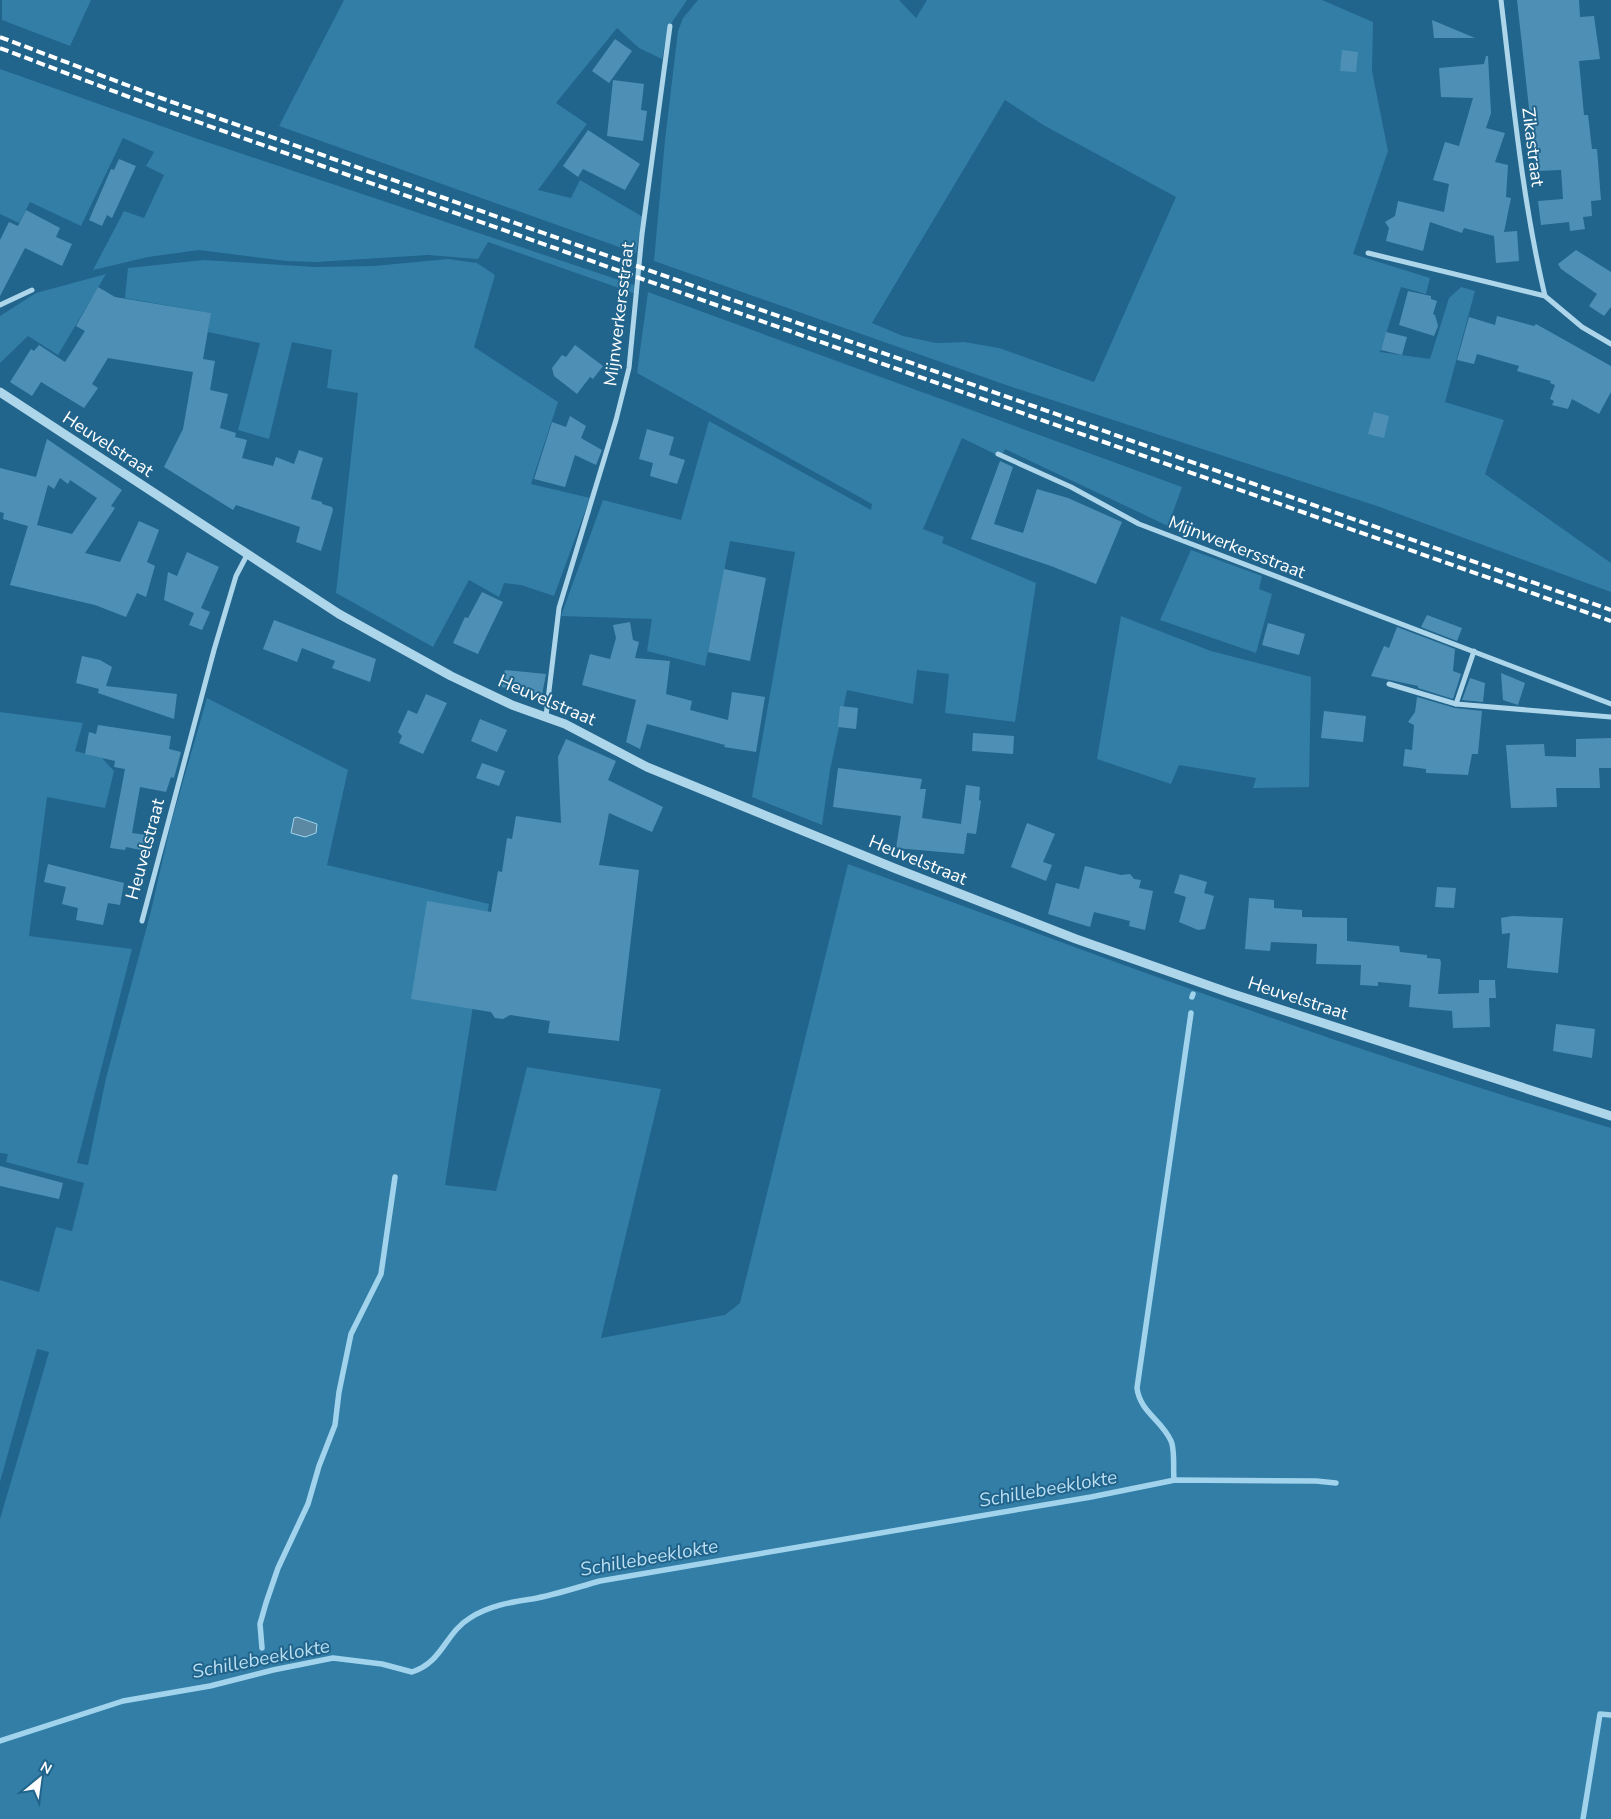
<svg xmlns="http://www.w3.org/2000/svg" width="1611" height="1819" viewBox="0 0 1611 1819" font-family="'Nunito Sans',sans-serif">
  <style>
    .green { fill: #327ea7; fill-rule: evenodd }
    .water { fill: #5b89a3; stroke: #a2d3ec }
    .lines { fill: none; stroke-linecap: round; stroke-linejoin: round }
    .stream { stroke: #a2d3ec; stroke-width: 5.5 }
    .building { fill: #4e90b5; fill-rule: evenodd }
    .minor { stroke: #aed6eb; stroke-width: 5 }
    .tertiary { stroke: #aed6eb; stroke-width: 9 }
    .rail { stroke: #fff; stroke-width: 4; stroke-dasharray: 9 4; stroke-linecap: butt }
    .labels { text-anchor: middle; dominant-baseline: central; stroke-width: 4; stroke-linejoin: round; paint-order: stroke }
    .street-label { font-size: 18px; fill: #fff; stroke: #21648c }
    .water-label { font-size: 19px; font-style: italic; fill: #badff2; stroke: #21648c }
  </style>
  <rect width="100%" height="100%" fill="#21648c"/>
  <g class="green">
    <path d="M 2,0 L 91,0 L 70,46 L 2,20 Z"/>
    <path d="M 344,0 L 687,0 L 668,28 L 662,59 L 639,48 L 617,28 L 556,103 L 587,124 L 538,190 L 571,198 L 580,180 L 643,217 L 636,253 L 279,126 Z"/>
    <path d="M 698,0 L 899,0 L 916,18 L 927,0 L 1322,0 L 1373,22 L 1372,71 L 1388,151 L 1353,254 L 1430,278 L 1426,294 L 1401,287 L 1380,352 L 1430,359 L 1449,298 L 1461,287 L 1475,291 L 1445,402 L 1504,420 L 1485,474 L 1611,563 L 1611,592 L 1377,506 L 1006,385 L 654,261 L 665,140 L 678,31 L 683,18 ZM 1005,100 L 1045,126 L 1176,197 L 1094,382 L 999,348 L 964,342 L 936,343 L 903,336 L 872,323 Z"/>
    <path d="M 0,69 L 195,138 L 634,285 L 636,294 L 488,242 L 478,259 L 428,255 L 316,262 L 286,261 L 199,250 L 148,257 L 93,270 L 124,211 L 144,218 L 164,175 L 146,166 L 154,152 L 123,138 L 81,226 L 30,202 L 19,223 L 0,214 Z"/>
    <path d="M 448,259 L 477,263 L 495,275 L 474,347 L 558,402 L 531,484 L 590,498 L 554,596 L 521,585 L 504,583 L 499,597 L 469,580 L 433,647 L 336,593 L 358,393 L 327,388 L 332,350 L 292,342 L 269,439 L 238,430 L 260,343 L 208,332 L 210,313 L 125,298 L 128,268 L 204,260 L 315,267 L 374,266 Z"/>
    <path d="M 106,274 L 58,355 L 28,336 L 0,363 L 0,316 L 36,293 Z"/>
    <path d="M 648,292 L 1182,487 L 1168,526 L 1005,449 L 1001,457 L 962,438 L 923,529 L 944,537 L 942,543 L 1036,583 L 1015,722 L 945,713 L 949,674 L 917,670 L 913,704 L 847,690 L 830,770 L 822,825 L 752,797 L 795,552 L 730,541 L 705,666 L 647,651 L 652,619 L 561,616 L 603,500 L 681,520 L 709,421 L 871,510 L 872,504 L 637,373 Z"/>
    <path d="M 1191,550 L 1262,576 L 1259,589 L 1272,594 L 1256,653 L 1160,620 Z"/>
    <path d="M 1121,616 L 1211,651 L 1311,677 L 1309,787 L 1253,788 L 1256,778 L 1179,765 L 1171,784 L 1097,759 Z"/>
    <path d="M 207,698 L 348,770 L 327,865 L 489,904 L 445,1185 L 496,1191 L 527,1067 L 661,1089 L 601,1338 L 725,1315 L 740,1303 L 848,864 C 1101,956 1353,1053 1611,1128 L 1611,1819 L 0,1819 L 0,1519 L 49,1352 L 37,1349 L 0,1482 L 0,1280 L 39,1292 L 56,1227 L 72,1231 L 84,1183 L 6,1162 L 8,1154 L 0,1153 L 0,712 L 83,723 L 75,751 L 102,758 L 114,771 L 105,808 L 47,797 L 29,936 L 132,949 L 77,1163 L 88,1165 L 106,1078 L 150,915 L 171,823 Z"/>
  </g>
  <path class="water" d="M 297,817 L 317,824 L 316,833 L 305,837 L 291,833 L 294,818 Z"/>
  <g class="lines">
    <g class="stream">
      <path d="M 1192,997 L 1193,994"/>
      <path d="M 1174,1480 C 1173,1469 1175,1449 1171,1441 C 1162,1420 1140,1412 1137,1388 L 1191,1013"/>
      <path d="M 262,1648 L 260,1624 L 266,1603 L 278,1568 L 308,1504 L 319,1466 L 335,1425 L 339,1392 L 351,1334 L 381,1274 L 395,1177"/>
      <path d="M 0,1741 L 123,1701 L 210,1686 L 273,1670 L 333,1658 L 382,1664 L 412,1672 C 443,1662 445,1633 470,1618 C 488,1606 511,1602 532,1599 C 555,1595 578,1587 600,1581 L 1091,1497 L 1175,1480 L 1316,1481 L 1336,1483"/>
      <path d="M 1583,1819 L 1600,1714 L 1611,1715"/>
    </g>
  </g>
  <g class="building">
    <path d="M 1517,0 L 1579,0 L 1580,17 L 1594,16 L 1600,59 L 1579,61 L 1584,115 L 1588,115 L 1592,149 L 1597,149 L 1601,200 L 1591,201 L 1592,216 L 1583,217 L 1585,229 L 1570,231 L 1569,222 L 1541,225 L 1538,201 L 1563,199 L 1561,170 L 1536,171 Z"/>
    <path d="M 1432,20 L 1475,38 L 1434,38 Z"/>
    <path d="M 615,39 L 632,51 L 609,83 L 592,71 Z"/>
    <path d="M 1342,50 L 1358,52 L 1356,72 L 1340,71 Z"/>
    <path d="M 1486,56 L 1488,56 L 1491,113 L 1486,128 L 1505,133 L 1495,162 L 1508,165 L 1506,197 L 1511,198 L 1504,232 L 1517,231 L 1519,261 L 1496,263 L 1494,236 L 1464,228 L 1462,233 L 1430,222 L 1423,251 L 1386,241 L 1389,228 L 1385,222 L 1395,216 L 1398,201 L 1444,212 L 1449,184 L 1433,180 L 1445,142 L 1459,146 L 1473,98 L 1441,97 L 1439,68 L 1484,64 Z"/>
    <path d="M 613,80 L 644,84 L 641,110 L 647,111 L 643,141 L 607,136 Z"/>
    <path d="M 588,130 L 640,164 L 625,190 L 583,169 L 578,177 L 563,166 Z"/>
    <path d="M 119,159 L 136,166 L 112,218 L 107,215 L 102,226 L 89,220 L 111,169 L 114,170 Z"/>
    <path d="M 26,210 L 60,228 L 56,237 L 72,244 L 62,266 L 25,248 L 0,296 L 0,240 L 9,222 L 18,226 Z"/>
    <path d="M 1576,250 L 1611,272 L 1611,307 L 1604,316 L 1589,306 L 1597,294 L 1561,269 L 1558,264 Z"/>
    <path d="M 98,287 L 115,297 L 211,313 L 203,359 L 215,361 L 210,390 L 228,394 L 220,428 L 236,433 L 235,437 L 247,440 L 242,458 L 273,466 L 276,457 L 294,464 L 299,450 L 323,458 L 311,499 L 322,502 L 322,504 L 332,507 L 333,510 L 321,551 L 296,542 L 300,527 L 236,505 L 233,510 L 164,467 L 183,429 L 193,372 L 108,358 L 92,384 L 98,388 L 84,408 L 41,382 L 32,396 L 10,382 L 31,349 L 34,351 L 39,345 L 65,362 L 85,331 L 76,326 Z"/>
    <path d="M 1408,291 L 1431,296 L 1431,299 L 1437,301 L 1433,314 L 1435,315 L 1438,326 L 1434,336 L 1399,325 Z"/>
    <path d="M 1497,316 L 1534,326 L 1536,324 L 1611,366 L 1611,392 L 1599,414 L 1572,399 L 1568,409 L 1552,405 L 1554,401 L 1550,399 L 1555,385 L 1550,383 L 1551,381 L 1517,371 L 1519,366 L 1477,354 L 1474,364 L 1457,360 L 1469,317 L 1495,325 Z"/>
    <path d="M 1386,332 L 1407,337 L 1402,355 L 1381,350 Z"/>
    <path d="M 575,345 L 603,366 L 593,379 L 590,377 L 577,394 L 554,376 L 552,368 L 562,355 L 566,357 Z"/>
    <path d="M 1374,412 L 1389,416 L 1384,438 L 1368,434 Z"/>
    <path d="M 570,416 L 586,426 L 581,438 L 602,450 L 596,465 L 575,455 L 565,487 L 534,479 L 552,422 L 566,427 Z"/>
    <path d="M 647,429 L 674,437 L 669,455 L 685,460 L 677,484 L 650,476 L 653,463 L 639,459 Z"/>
    <path d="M 47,439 L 122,490 L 111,506 L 115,508 L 85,553 L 120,562 L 139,521 L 159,530 L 147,562 L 155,566 L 146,597 L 137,593 L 126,617 L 95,605 L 10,585 L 28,526 L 3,519 L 4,513 L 0,512 L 0,468 L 36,477 ZM 60,478 L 68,484 L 70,480 L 97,498 L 72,534 L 37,525 L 48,485 L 54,489 Z"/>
    <path d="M 1000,461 L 1013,467 L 994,524 L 1023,533 L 1037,489 L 1068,498 L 1122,522 L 1096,584 L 1051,566 L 971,539 Z"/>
    <path d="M 187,552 L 219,567 L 201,608 L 210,612 L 202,630 L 189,625 L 194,613 L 164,600 L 168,572 L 177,576 Z"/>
    <path d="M 724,569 L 766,578 L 750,661 L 708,652 Z"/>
    <path d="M 482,592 L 503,602 L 478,654 L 453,643 L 465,617 L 468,618 Z"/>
    <path d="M 1427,615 L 1462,628 L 1457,641 L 1421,627 Z"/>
    <path d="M 274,620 L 376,659 L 370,682 L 332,668 L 335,661 L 302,648 L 297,662 L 263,649 Z"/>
    <path d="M 630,622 L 633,640 L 639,642 L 635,658 L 670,661 L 666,694 L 692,701 L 690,710 L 728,720 L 732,692 L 765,697 L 756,752 L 724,747 L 725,745 L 647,724 L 640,749 L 626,742 L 636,700 L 582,685 L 590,654 L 610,659 L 616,638 L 613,625 Z"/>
    <path d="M 1268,623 L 1305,634 L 1299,655 L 1262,645 Z"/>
    <path d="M 1397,627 L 1455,649 L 1453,671 L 1461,674 L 1453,699 L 1418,688 L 1418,686 L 1371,676 L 1384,646 L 1389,648 Z"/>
    <path d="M 82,656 L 100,660 L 112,667 L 106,686 L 177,694 L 174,719 L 98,693 L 99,689 L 76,683 Z"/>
    <path d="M 505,670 L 546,674 L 542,695 L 501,687 Z"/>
    <path d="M 1501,673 L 1525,683 L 1518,705 L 1503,700 Z"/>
    <path d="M 1470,678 L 1485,683 L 1483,702 L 1462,700 Z"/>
    <path d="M 426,694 L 447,703 L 423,754 L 399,743 L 402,736 L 398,732 L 408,710 L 417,714 Z"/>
    <path d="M 1417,697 L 1455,708 L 1482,711 L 1478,754 L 1472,754 L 1468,775 L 1426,773 L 1426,769 L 1403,766 L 1405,749 L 1412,750 L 1414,725 L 1408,722 L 1415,712 Z"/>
    <path d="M 840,706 L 858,708 L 856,729 L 838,727 Z"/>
    <path d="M 1324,711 L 1366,716 L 1363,742 L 1321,738 Z"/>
    <path d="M 480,719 L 507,730 L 497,752 L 471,741 Z"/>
    <path d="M 98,725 L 171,736 L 169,749 L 181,752 L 174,778 L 171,777 L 166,792 L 140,787 L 132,833 L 154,836 L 151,852 L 126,847 L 125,850 L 110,848 L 125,769 L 114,767 L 115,761 L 85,754 L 89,732 L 96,734 Z"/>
    <path d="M 973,733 L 1014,736 L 1013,754 L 972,751 Z"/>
    <path d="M 1611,738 L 1611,768 L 1599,768 L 1600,788 L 1556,788 L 1557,807 L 1511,808 L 1506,745 L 1544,744 L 1545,756 L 1576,757 L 1576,739 Z"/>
    <path d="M 566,739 L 616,761 L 608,780 L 663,807 L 652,832 L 609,813 L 599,865 L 639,870 L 619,1041 L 548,1033 L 550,1021 L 510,1015 L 503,1019 L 495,1018 L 491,1012 L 411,999 L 427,901 L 491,912 L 498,871 L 502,872 L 507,838 L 512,839 L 516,816 L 561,823 L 558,757 Z"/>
    <path d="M 482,763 L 505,771 L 499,786 L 476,778 Z"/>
    <path d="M 838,768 L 922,779 L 920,789 L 926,789 L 922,818 L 961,824 L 966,785 L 980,787 L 979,800 L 981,801 L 976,834 L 967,833 L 964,854 L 896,848 L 901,816 L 833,807 Z"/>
    <path d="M 1027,823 L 1055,834 L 1043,862 L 1052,865 L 1046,881 L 1011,867 Z"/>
    <path d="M 48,864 L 124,883 L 120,905 L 108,903 L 103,925 L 76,920 L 78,908 L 62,904 L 66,887 L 44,882 Z"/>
    <path d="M 1085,866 L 1121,875 L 1130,874 L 1134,879 L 1141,880 L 1139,888 L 1153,891 L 1145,930 L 1129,926 L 1130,921 L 1094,912 L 1090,927 L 1048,914 L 1056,883 L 1079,889 Z"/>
    <path d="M 1180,874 L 1207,882 L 1204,893 L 1214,896 L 1205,929 L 1198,930 L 1179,922 L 1186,897 L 1174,893 Z"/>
    <path d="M 1437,887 L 1456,888 L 1454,908 L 1435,907 Z"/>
    <path d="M 1249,898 L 1274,900 L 1274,908 L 1302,910 L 1302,917 L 1347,918 L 1347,941 L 1399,946 L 1400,952 L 1427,955 L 1427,958 L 1440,959 L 1441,963 L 1438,994 L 1479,993 L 1479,980 L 1495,980 L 1496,998 L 1489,998 L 1490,1027 L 1453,1028 L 1452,1011 L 1409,1007 L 1411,985 L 1378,982 L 1378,986 L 1360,985 L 1361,965 L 1316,964 L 1317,944 L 1271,942 L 1270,951 L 1245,949 Z"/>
    <path d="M 1512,916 L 1563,918 L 1558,973 L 1507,968 L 1510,933 L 1502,934 L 1501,918 Z"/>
    <path d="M 1556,1024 L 1595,1029 L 1592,1058 L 1553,1051 Z"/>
    <path d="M 0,1166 L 63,1183 L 59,1199 L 0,1186 Z"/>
  </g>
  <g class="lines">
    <g class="minor">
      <path d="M 1501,0 C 1513,99 1522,199 1545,296"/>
      <path d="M 1368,253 L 1545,296 L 1582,327 L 1611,344"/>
      <path d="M 0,305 L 32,290"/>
      <path d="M 998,454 L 1071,487 L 1139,524 L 1611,704"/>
      <path d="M 1389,684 L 1456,704 L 1611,717"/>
      <path d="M 1456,704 L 1474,651"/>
      <path d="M 546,716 L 559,608 L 616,420 L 629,368 L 642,234 L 670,26"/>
      <path d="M 142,921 L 214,650 L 236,576 L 247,555"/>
    </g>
    <path class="tertiary" d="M 0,392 L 339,614 L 451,676 L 512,705 L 565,724 L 647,767 L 894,868 L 1076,939 L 1230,993 L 1611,1116"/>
    <g class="rail">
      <path d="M 0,37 L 161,98 L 1611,610"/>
      <path d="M 0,48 L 158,108 L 1611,621"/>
    </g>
  </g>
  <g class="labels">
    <g class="street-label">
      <text transform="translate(1533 147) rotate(83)">Zikastraat</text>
      <text transform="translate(619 314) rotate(-83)">Mijnwerkersstraat</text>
      <text transform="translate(108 444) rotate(33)">Heuvelstraat</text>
      <text transform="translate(1237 547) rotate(21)">Mijnwerkersstraat</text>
      <text transform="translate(547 700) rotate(23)">Heuvelstraat</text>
      <text transform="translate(145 849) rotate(-75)">Heuvelstraat</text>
      <text transform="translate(918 860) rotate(22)">Heuvelstraat</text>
      <text transform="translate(1298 998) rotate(18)">Heuvelstraat</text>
    </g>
    <g class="water-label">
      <text transform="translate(1048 1489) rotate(-10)">Schillebeeklokte</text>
      <text transform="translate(649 1558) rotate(-10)">Schillebeeklokte</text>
      <text transform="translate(261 1659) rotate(-11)">Schillebeeklokte</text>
    </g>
  </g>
  <g transform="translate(40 1779) rotate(29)" stroke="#21648c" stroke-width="4" paint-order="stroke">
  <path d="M0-4L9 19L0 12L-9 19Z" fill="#ffffff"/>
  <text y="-8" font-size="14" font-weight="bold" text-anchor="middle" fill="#ffffff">N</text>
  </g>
</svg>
